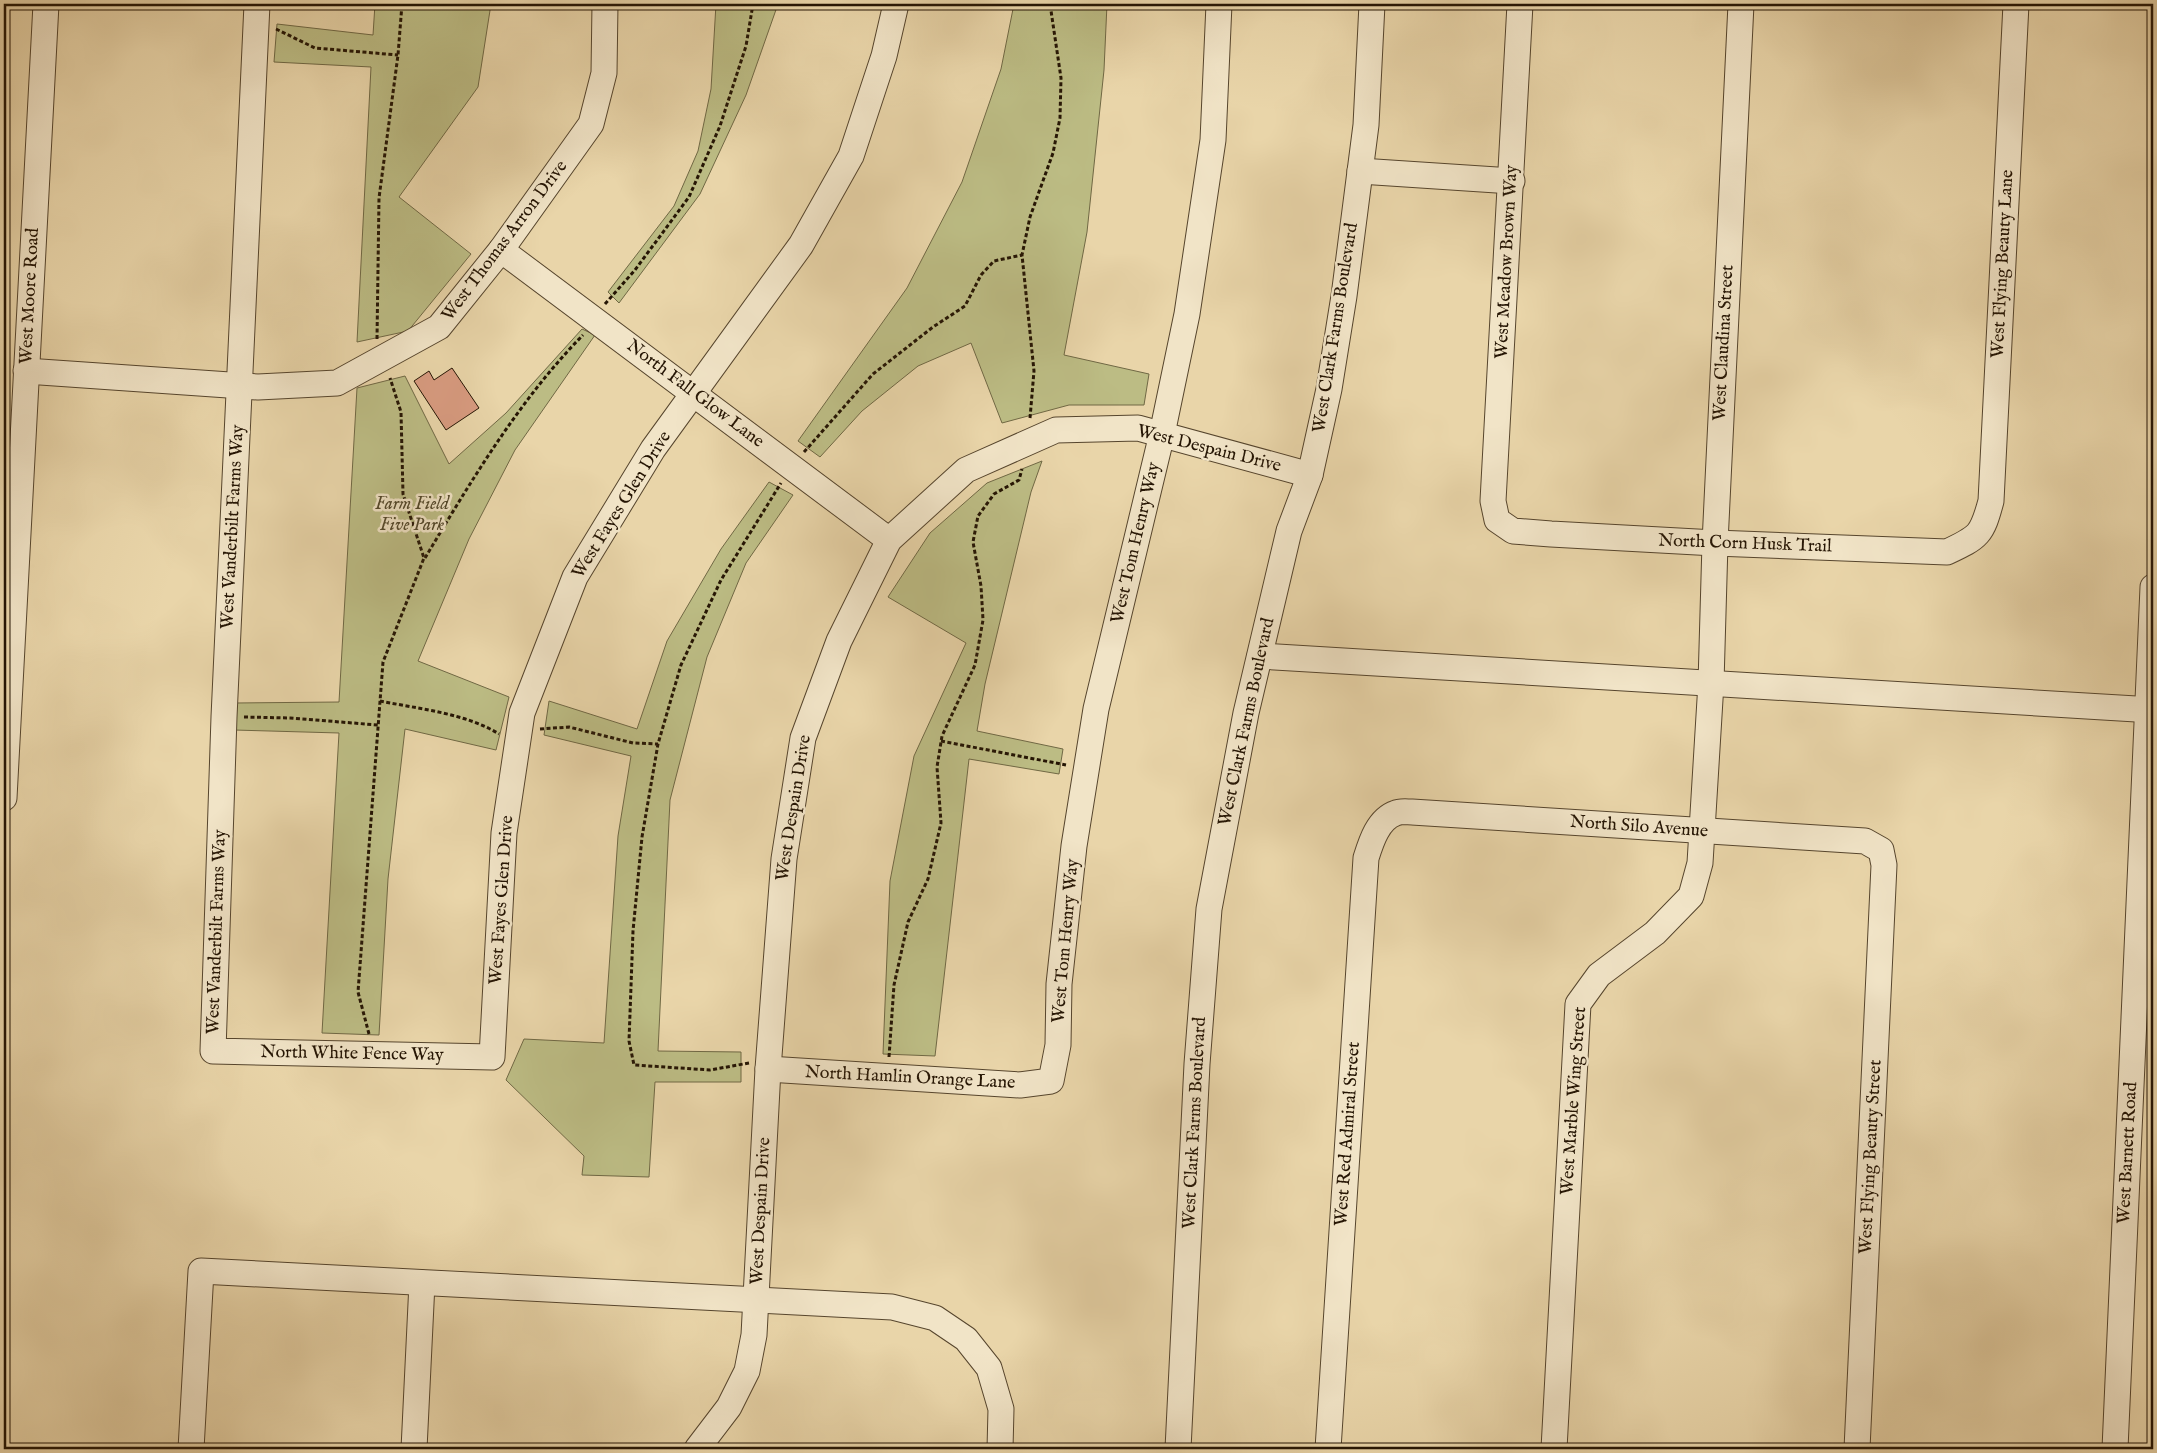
<svg xmlns="http://www.w3.org/2000/svg" width="2157" height="1453" viewBox="0 0 2157 1453" font-family="'IM FELL English',serif">
  <style>
    .green { fill: #bcbc84; stroke: #706844 }
    .building { fill: #d89b80; stroke: #251504 }
    .lines { fill: none; stroke-linecap: round; stroke-linejoin: round }
    .minor-casing { stroke: #56452d; stroke-width: 27 }
    .path { stroke: #251504; stroke-width: 3; stroke-dasharray: 4 2.5; stroke-linecap: butt }
    .minor { stroke: #f1e4c7; stroke-width: 25 }
    .labels { text-anchor: middle; dominant-baseline: central; stroke-width: 5; stroke-linejoin: round; paint-order: stroke }
    .street-label { font-size: 18px; fill: #251504; stroke: #f1e4c7 }
    .park-label { font-size: 18px; font-style: italic; fill: #52472a; stroke: #f1e4c7 }
  </style>
  <rect width="100%" height="100%" fill="#e9d5a9"/>
  <filter id="stains"><feTurbulence type="fractalNoise" baseFrequency=".004" numOctaves="4"/><feColorMatrix values="0 0 0 0 .2 0 0 0 0 .09 0 0 0 0 .02 0 0 0 .5 -.17"/></filter>
  <radialGradient id="worn" r=".72"><stop offset=".6" stop-color="#630" stop-opacity="0"/><stop offset="1" stop-color="#630" stop-opacity=".3"/></radialGradient>
  <g class="green">
    <path d="M 375,4 L 491,4 L 478,87 L 399,197 L 471,254 L 408,331 L 357,342 L 371,67 L 274,62 L 277,24 L 373,35 Z"/>
    <path d="M 716,4 L 778,4 L 746,95 L 700,194 L 619,303 L 608,292 L 674,206 L 698,151 L 711,89 Z"/>
    <path d="M 1014,4 L 1107,4 L 1104,70 L 1087,232 L 1064,355 L 1149,374 L 1144,405 L 1069,405 L 1002,423 L 971,343 L 918,366 L 862,411 L 820,457 L 798,441 L 907,288 L 962,182 L 1001,69 Z"/>
    <path d="M 582,329 L 595,335 L 515,450 L 469,539 L 418,661 L 509,697 L 496,750 L 405,729 L 388,879 L 379,1035 L 322,1033 L 339,733 L 234,730 L 235,703 L 339,702 L 357,388 L 405,376 L 449,464 L 506,413 Z"/>
    <path d="M 1042,461 L 1031,492 L 985,684 L 977,731 L 1063,749 L 1059,774 L 969,759 L 935,1056 L 883,1054 L 890,881 L 914,756 L 966,643 L 888,597 L 930,533 L 987,483 Z"/>
    <path d="M 769,482 L 793,495 L 746,563 L 707,657 L 670,800 L 658,1051 L 741,1052 L 741,1082 L 655,1082 L 649,1177 L 582,1175 L 584,1156 L 506,1080 L 524,1039 L 604,1043 L 618,836 L 631,756 L 544,735 L 549,701 L 637,729 L 667,641 L 721,549 Z"/>
  </g>
  <path class="building" d="M 452,368 L 479,408 L 446,430 L 414,381 L 429,371 L 434,380 Z"/>
  <g class="lines">
    <g class="minor-casing">
      <g id="minor">
        <path d="M 257,4 L 224,717 L 213,1051 L 492,1057 L 504,833 L 522,713 L 575,577 L 653,449 L 801,245 L 851,156 L 884,56 L 896,4"/>
        <path d="M 1520,4 L 1493,501 L 1497,520 L 1513,531 L 1551,534 L 1715,543 L 1947,552 C 1979,537 1982,535 1991,501 L 2016,4"/>
        <path d="M 1360,171 L 1512,181"/>
        <path d="M 501,250 L 889,540"/>
        <path d="M 26,371 L 258,387 L 337,383 L 439,327 L 501,250 L 591,124 L 604,73 L 605,4"/>
        <path d="M 1260,656 L 2153,710"/>
        <path d="M 4,798 L 46,4"/>
        <path d="M 768,1069 L 1020,1085 L 1051,1081 L 1058,1045 L 1059,984 L 1074,846 L 1096,709 L 1162,434 L 1187,314 L 1213,140 L 1219,4"/>
        <path d="M 191,1449 L 201,1271 L 892,1307 L 935,1318 L 966,1339 L 989,1368 L 1001,1409 L 1000,1449"/>
        <path d="M 414,1449 L 422,1283"/>
        <path d="M 697,1449 L 729,1407 L 747,1371 L 754,1335 L 768,1069 L 784,859 L 803,738 L 839,641 L 889,540 L 966,470 L 1056,430 L 1138,428 L 1310,475"/>
        <path d="M 1178,1449 L 1197,1064 L 1209,909 L 1246,713 L 1289,531 L 1310,475 L 1329,389 L 1344,296 L 1366,125 L 1372,4"/>
        <path d="M 1328,1449 L 1366,858 C 1371,842 1378,819 1396,813 C 1400,811 1407,812 1412,812 L 1865,841 L 1881,850 L 1884,865 L 1857,1449"/>
        <path d="M 1554,1449 L 1578,1004 L 1599,975 L 1655,933 L 1691,896 L 1700,863 L 1711,683 L 1715,543 L 1741,4"/>
        <path d="M 2115,1449 L 2153,587"/>
      </g>
    </g>
    <g class="path">
      <path d="M 276,29 L 315,48 L 398,55"/>
      <path d="M 605,304 L 635,270 L 689,197 L 720,126 L 746,46 L 753,4"/>
      <path d="M 377,339 L 379,198 L 398,55 L 402,4"/>
      <path d="M 1030,418 L 1034,371 L 1022,255 L 1030,217 L 1053,153 L 1060,118 L 1061,78 L 1050,4"/>
      <path d="M 804,452 L 873,374 L 933,327 L 965,306 L 981,275 L 994,261 L 1022,255"/>
      <path d="M 425,558 C 471,481 520,399 583,335"/>
      <path d="M 380,701 C 419,709 465,713 499,734"/>
      <path d="M 244,717 L 290,718 L 378,725"/>
      <path d="M 540,729 L 569,727 L 633,743 L 658,744"/>
      <path d="M 941,741 L 1066,765"/>
      <path d="M 369,1034 L 358,992 L 383,662 L 424,558 L 403,494 L 401,412 L 390,378"/>
      <path d="M 889,1057 L 894,985 L 908,922 L 928,879 L 941,823 L 937,767 L 942,736 L 975,665 L 983,620 L 981,586 L 973,542 L 978,516 L 994,494 L 1019,480 L 1022,469"/>
      <path d="M 749,1063 L 710,1070 L 634,1065 L 629,1041 L 633,931 L 642,837 L 658,744 L 681,665 L 721,580 L 781,483"/>
    </g>
    <use href="#minor" class="minor"/>
  </g>
  <g class="labels">
    <g class="street-label">
      <text transform="translate(505 241) rotate(-53)">West Thomas Arron Drive</text>
      <text transform="translate(1507 262) rotate(-87)">West Meadow Brown Way</text>
      <text transform="translate(2003 264) rotate(-87)">West Flying Beauty Lane</text>
      <text transform="translate(30 296) rotate(-87)">West Moore Road</text>
      <text transform="translate(1336 328) rotate(-81)">West Clark Farms Boulevard</text>
      <text transform="translate(1724 343) rotate(-87)">West Claudina Street</text>
      <text transform="translate(695 394) rotate(37)">North Fall Glow Lane</text>
      <text transform="translate(1209 449) rotate(14)">West Despain Drive</text>
      <text transform="translate(622 505) rotate(-58)">West Fayes Glen Drive</text>
      <text transform="translate(233 527) rotate(-87)">West Vanderbilt Farms Way</text>
      <text transform="translate(1136 543) rotate(-77)">West Tom Henry Way</text>
      <text transform="translate(1745 544) rotate(2)">North Corn Husk Trail</text>
      <text transform="translate(1247 722) rotate(-78)">West Clark Farms Boulevard</text>
      <text transform="translate(794 808) rotate(-81)">West Despain Drive</text>
      <text transform="translate(1639 827) rotate(4)">North Silo Avenue</text>
      <text transform="translate(502 900) rotate(-86)">West Fayes Glen Drive</text>
      <text transform="translate(217 932) rotate(-88)">West Vanderbilt Farms Way</text>
      <text transform="translate(1066 941) rotate(-85)">West Tom Henry Way</text>
      <text transform="translate(352 1054) rotate(1)">North White Fence Way</text>
      <text transform="translate(910 1078) rotate(3)">North Hamlin Orange Lane</text>
      <text transform="translate(1574 1101) rotate(-86)">West Marble Wing Street</text>
      <text transform="translate(1195 1123) rotate(-87)">West Clark Farms Boulevard</text>
      <text transform="translate(1348 1134) rotate(-86)">West Red Admiral Street</text>
      <text transform="translate(2128 1153) rotate(-87)">West Barnett Road</text>
      <text transform="translate(1871 1157) rotate(-87)">West Flying Beauty Street</text>
      <text transform="translate(761 1211) rotate(-87)">West Despain Drive</text>
    </g>
    <g class="park-label">
      <text x="412" y="504">Farm Field<tspan x="412" dy="21">Five Park</tspan></text>
    </g>
  </g>
  <rect width="2157" height="1453" fill="none" stroke="#e9d5a9" stroke-width="20"/>
  <rect x="5" y="5" width="2147" height="1443" fill="none" stroke="#251504" stroke-width="2.5"/>
  <rect x="10" y="10" width="2137" height="1433" fill="none" stroke="#251504"/>
  <rect width="100%" height="100%" filter="url(#stains)"/>
  <rect width="100%" height="100%" fill="url(#worn)"/>
</svg>
